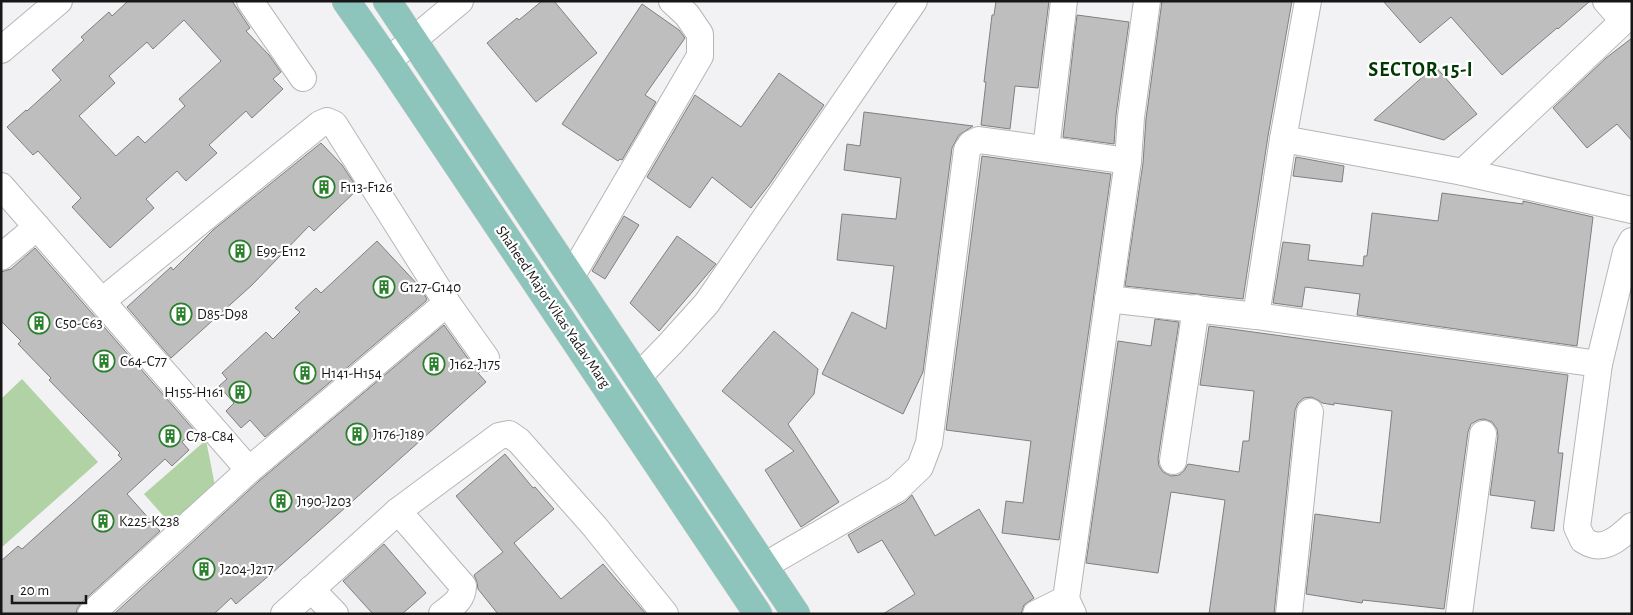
<svg xmlns="http://www.w3.org/2000/svg" width="1633" height="615" viewBox="0 0 1633 615" font-family="'Alegreya Sans',sans-serif">
  <style>
    .green { fill: #b0d2a4 }
    .building { fill: #bfbebf; stroke: #807f80; fill-rule: evenodd }
    .lines { fill: none; stroke-linecap: round; stroke-linejoin: round }
    .minor-casing { stroke: #b6b6b8; stroke-width: 28 }
    .major-casing { stroke: #ccc; stroke-width: 29 }
    .minor { stroke: #fff; stroke-width: 26 }
    .major { stroke: #8dc4bb; stroke-width: 28 }
    .labels { text-anchor: middle; dominant-baseline: central; stroke-width: 4.5; stroke-linejoin: round; paint-order: stroke }
    .poi-label { font-size: 15px; fill: #171717; stroke: #fff; text-anchor: start }
    .street-label { font-size: 15px; fill: #171717; stroke: #fff }
    .district-label { font-size: 20px; font-weight: bold; letter-spacing: 1px; fill: #003903; stroke: #fff }
  </style>
  <rect width="100%" height="100%" fill="#f2f2f4"/>
  <g class="green">
    <path d="M 22,379 L 98,462 L 1,548 L 1,399 Z"/>
    <path d="M 206,440 L 216,491 L 175,529 L 144,494 Z"/>
  </g>
  <g class="building">
    <path d="M 128,1 L 232,1 L 250,28 L 246,31 L 269,55 L 281,72 L 273,79 L 283,89 L 252,118 L 246,111 L 209,145 L 217,153 L 186,181 L 177,171 L 146,199 L 154,208 L 110,248 L 72,207 L 81,198 L 38,151 L 33,155 L 7,127 L 26,110 L 27,111 L 61,80 L 52,70 L 84,40 L 81,37 L 109,12 L 112,16 ZM 184,20 L 221,61 L 179,99 L 185,106 L 145,143 L 138,136 L 116,156 L 79,116 L 115,83 L 109,76 L 147,42 L 153,49 Z"/>
    <path d="M 542,1 L 554,1 L 597,53 L 536,102 L 487,43 L 517,18 L 519,20 Z"/>
    <path d="M 996,1 L 1049,1 L 1038,88 L 1015,86 L 1010,129 L 981,125 L 986,82 L 984,82 L 992,15 L 994,15 Z"/>
    <path d="M 1162,1 L 1292,1 L 1268,136 L 1243,299 L 1125,286 L 1143,163 L 1146,119 Z"/>
    <path d="M 1383,1 L 1590,1 L 1558,29 L 1557,28 L 1502,75 L 1451,17 L 1420,43 Z"/>
    <path d="M 642,4 L 679,30 L 685,38 L 645,95 L 656,102 L 622,160 L 620,159 L 618,161 L 562,124 Z"/>
    <path d="M 1077,15 L 1129,22 L 1116,115 L 1114,144 L 1063,137 Z"/>
    <path d="M 1632,38 L 1632,141 L 1617,124 L 1587,148 L 1553,108 L 1606,58 Z"/>
    <path d="M 1435,66 L 1477,114 L 1444,140 L 1374,120 Z"/>
    <path d="M 779,73 L 824,105 L 769,185 L 751,208 L 712,177 L 690,208 L 647,177 L 695,95 L 741,127 Z"/>
    <path d="M 864,112 L 973,126 L 959,135 L 952,148 L 923,372 L 903,414 L 822,374 L 852,312 L 886,329 L 894,266 L 837,260 L 842,214 L 896,219 L 901,178 L 844,170 L 847,144 L 860,146 Z"/>
    <path d="M 321,143 L 342,165 L 358,189 L 314,231 L 309,226 L 252,285 L 171,358 L 127,307 L 171,267 L 173,270 L 213,230 Z"/>
    <path d="M 982,156 L 1111,174 L 1059,540 L 1002,533 L 1006,501 L 1023,503 L 1031,441 L 946,430 Z"/>
    <path d="M 1296,157 L 1344,166 L 1342,182 L 1293,176 Z"/>
    <path d="M 1442,193 L 1523,204 L 1523,201 L 1593,217 L 1577,346 L 1357,315 L 1360,294 L 1305,287 L 1302,307 L 1273,303 L 1283,242 L 1310,245 L 1308,260 L 1363,266 L 1364,256 L 1367,256 L 1372,213 L 1438,221 Z"/>
    <path d="M 624,216 L 639,225 L 605,279 L 592,271 Z"/>
    <path d="M 677,236 L 716,264 L 659,331 L 630,303 Z"/>
    <path d="M 377,241 L 419,286 L 427,299 L 426,301 L 265,437 L 250,420 L 241,428 L 226,411 L 234,403 L 219,386 L 227,379 L 222,373 L 266,332 L 273,339 L 300,312 L 295,308 L 316,288 L 321,293 Z"/>
    <path d="M 35,248 L 194,430 L 182,442 L 189,450 L 172,466 L 165,459 L 127,494 L 160,531 L 81,603 L 77,609 L 76,614 L 1,614 L 1,561 L 18,546 L 22,549 L 122,459 L 118,455 L 120,453 L 49,380 L 51,378 L 18,344 L 21,341 L 1,321 L 1,272 L 11,269 Z"/>
    <path d="M 1155,319 L 1179,322 L 1158,459 L 1159,466 L 1163,472 L 1171,476 L 1179,475 L 1184,471 L 1188,464 L 1239,472 L 1243,441 L 1249,441 L 1254,391 L 1200,385 L 1209,326 L 1568,375 L 1558,453 L 1563,453 L 1554,531 L 1531,528 L 1535,501 L 1490,495 L 1498,436 L 1497,429 L 1492,422 L 1484,419 L 1478,420 L 1471,424 L 1468,432 L 1444,609 L 1363,600 L 1362,603 L 1306,594 L 1315,514 L 1380,523 L 1392,411 L 1334,403 L 1334,405 L 1322,403 L 1318,400 L 1311,397 L 1304,398 L 1298,403 L 1295,410 L 1274,614 L 1209,614 L 1225,500 L 1171,492 L 1158,573 L 1086,563 L 1118,341 L 1151,346 Z"/>
    <path d="M 444,325 L 474,367 L 480,372 L 478,373 L 486,382 L 272,573 L 236,604 L 231,598 L 214,614 L 114,614 L 259,481 Z"/>
    <path d="M 774,331 L 818,369 L 814,394 L 788,424 L 839,502 L 801,527 L 765,470 L 794,451 L 722,391 Z"/>
    <path d="M 505,454 L 533,488 L 535,487 L 554,509 L 514,543 L 561,599 L 603,564 L 646,614 L 498,614 L 478,589 L 477,582 L 474,575 L 503,552 L 456,496 Z"/>
    <path d="M 912,495 L 935,536 L 979,509 L 1034,598 L 1024,605 L 1021,614 L 883,614 L 915,594 L 882,540 L 858,553 L 848,535 L 905,502 Z"/>
    <path d="M 384,544 L 426,593 L 402,614 L 373,614 L 343,581 Z"/>
  </g>
  <g class="lines">
    <g class="minor-casing">
      <g id="minor">
        <path d="M 250,1 L 303,78"/>
        <path d="M 1606,1 L 1623,20"/>
        <path d="M 1,50 L 59,1"/>
        <path d="M 388,61 L 460,1"/>
        <path d="M 1283,139 L 1463,172 L 1632,210"/>
        <path d="M 1046,149 L 1064,1"/>
        <path d="M 1463,172 L 1632,13"/>
        <path d="M 1,186 L 37,227"/>
        <path d="M 1632,241 L 1626,252 L 1599,364 L 1577,527 L 1583,540 C 1586,542 1590,544 1594,545 C 1609,548 1622,535 1632,526"/>
        <path d="M 1,257 L 37,227 L 249,470 L 91,614"/>
        <path d="M 571,277 L 700,56 L 700,34 L 687,15 L 672,1"/>
        <path d="M 1108,299 L 1256,316 L 1599,364"/>
        <path d="M 102,301 L 320,124 L 327,121 L 334,124 L 447,303 L 249,470"/>
        <path d="M 447,303 L 486,358"/>
        <path d="M 1256,316 L 1283,139 L 1308,1"/>
        <path d="M 638,377 L 670,344 L 707,303 L 914,1"/>
        <path d="M 1173,461 L 1196,308"/>
        <path d="M 398,511 L 463,586 C 463,600 452,606 442,614"/>
        <path d="M 764,566 L 897,489 L 920,467 L 929,443 L 967,150 L 971,144 L 979,140 L 1128,161"/>
        <path d="M 311,589 L 335,614"/>
        <path d="M 284,614 L 398,511 L 499,436 L 509,434 L 519,441 L 595,527 L 665,614"/>
        <path d="M 1036,614 L 1066,599"/>
        <path d="M 1073,614 L 1066,599 L 1128,161 L 1131,117 L 1147,1"/>
        <path d="M 1289,614 L 1310,412"/>
        <path d="M 1459,614 L 1483,434"/>
      </g>
    </g>
    <g class="major-casing">
      <g id="major">
        <path d="M 346,1 L 388,61 L 758,614"/>
        <path d="M 387,1 L 796,614"/>
      </g>
    </g>
    <use href="#minor" class="minor"/>
    <use href="#major" class="major"/>
  </g>
  <defs>
    <g id="building-ring" transform="scale(1.125)"><circle r="9.5" fill="#fff" stroke="#2b802d" stroke-width="1.5"/><path d="M-4-6H4V6H1V3H-1V6H-4ZM-2.5-4.3h1.7v1.8h-1.7ZM.8-4.3h1.7v1.8H.8ZM-2.5-1h1.7V.8h-1.7ZM.8-1h1.7V.8H.8Z" fill="#2b802d"/></g>
  </defs>
  <g fill-rule="evenodd">
    <use href="#building-ring" x="324" y="187"/>
    <use href="#building-ring" x="240" y="251"/>
    <use href="#building-ring" x="384" y="287"/>
    <use href="#building-ring" x="181" y="314"/>
    <use href="#building-ring" x="39" y="323"/>
    <use href="#building-ring" x="104" y="361"/>
    <use href="#building-ring" x="434" y="364"/>
    <use href="#building-ring" x="305" y="373"/>
    <use href="#building-ring" x="240" y="392"/>
    <use href="#building-ring" x="357" y="434"/>
    <use href="#building-ring" x="170" y="436"/>
    <use href="#building-ring" x="281" y="501"/>
    <use href="#building-ring" x="103" y="521"/>
    <use href="#building-ring" x="204" y="569"/>
  </g>
  <g class="labels">
    <g class="poi-label">
      <text x="340" y="187">F113-F126</text>
      <text x="256" y="251">E99-E112</text>
      <text x="400" y="287">G127-G140</text>
      <text x="197" y="314">D85-D98</text>
      <text x="55" y="323">C50-C63</text>
      <text x="120" y="361">C64-C77</text>
      <text x="450" y="364">J162-J175</text>
      <text x="321" y="373">H141-H154</text>
      <text x="224" y="392" text-anchor="end">H155-H161</text>
      <text x="373" y="434">J176-J189</text>
      <text x="186" y="436">C78-C84</text>
      <text x="297" y="501">J190-J203</text>
      <text x="119" y="521">K225-K238</text>
      <text x="220" y="569">J204-J217</text>
    </g>
    <g class="street-label">
      <text transform="translate(553 307) rotate(56)">Shaheed Major Vikas Yadav Marg</text>
    </g>
    <g class="district-label">
      <text x="1421" y="70">SECTOR 15-I</text>
    </g>
  </g>
  <rect width="1633" height="615" fill="none" stroke="#171717" stroke-width="5"/>
  <path d="M12 595v8h74v-8" fill="none" stroke="#171717" stroke-width="2.5"/>
  <text x="20" y="595" font-size="15" fill="#171717" stroke="#ffffff" stroke-width="4" paint-order="stroke">20 m</text>
</svg>
